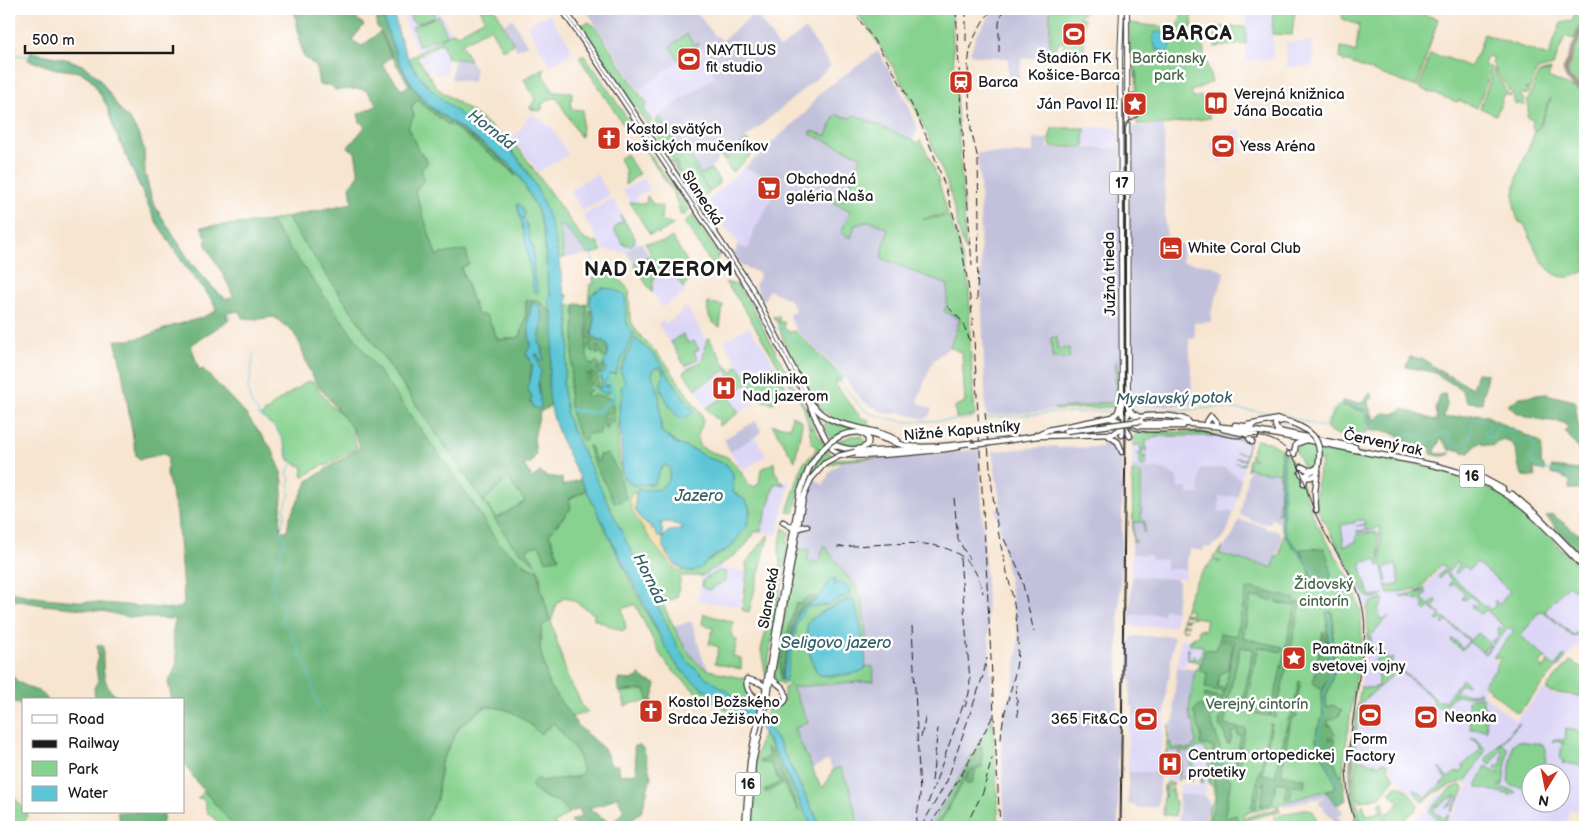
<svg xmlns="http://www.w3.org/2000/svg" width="1594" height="836" viewBox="0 0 1594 836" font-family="'Balsamiq Sans',sans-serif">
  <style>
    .built { fill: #dcd5f6; fill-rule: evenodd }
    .industrial { fill: #c2c1dc }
    .green { fill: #87d28f; stroke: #527756; fill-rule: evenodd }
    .forest { fill: #6db47a; stroke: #44684b; fill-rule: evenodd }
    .sand { fill: #eeda9e; stroke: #857b5d }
    .water { fill: #5cc6d6; stroke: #3c7179 }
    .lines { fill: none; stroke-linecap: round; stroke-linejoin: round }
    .stream { stroke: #5cc6d6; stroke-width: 1 }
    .canal { stroke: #5cc6d6; stroke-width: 2.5 }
    .taxiway { stroke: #8a8076; stroke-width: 5 }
    .secondary-casing { stroke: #3d3a37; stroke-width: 5.5 }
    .primary-casing { stroke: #3d3a37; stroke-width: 6 }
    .highway-casing { stroke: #3d3a37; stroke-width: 7 }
    .secondary { stroke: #fff; stroke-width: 3 }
    .primary { stroke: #fff; stroke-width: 4 }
    .highway { stroke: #fff; stroke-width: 4.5 }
    .tram { stroke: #1c1c1c; stroke-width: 1 }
    .rail { stroke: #1c1c1c; stroke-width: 1; stroke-dasharray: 8 4; stroke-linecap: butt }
    .highway-bridge-casing { stroke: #3d3a37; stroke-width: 7; stroke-linecap: butt }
    .highway-bridge { stroke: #fff; stroke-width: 4.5 }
    .labels { text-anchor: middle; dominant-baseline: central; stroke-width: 5; stroke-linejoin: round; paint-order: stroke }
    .shield { fill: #fff; stroke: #606060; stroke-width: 1 }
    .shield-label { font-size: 14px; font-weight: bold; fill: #1c1c1c }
    .poi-label { font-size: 15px; fill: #1c1c1c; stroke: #fff; text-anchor: start }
    .park-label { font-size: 15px; fill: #47654a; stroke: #fff }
    .street-label { font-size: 15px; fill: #1c1c1c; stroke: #fff }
    .water-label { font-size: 16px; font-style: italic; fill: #366066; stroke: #fff }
    .district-label { font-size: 20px; font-weight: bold; letter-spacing: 1px; fill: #1c1c1c; stroke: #fff }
  </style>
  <rect width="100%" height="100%" fill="#fff"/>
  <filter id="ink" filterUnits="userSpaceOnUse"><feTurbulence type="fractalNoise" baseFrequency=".02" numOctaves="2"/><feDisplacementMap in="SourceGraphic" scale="10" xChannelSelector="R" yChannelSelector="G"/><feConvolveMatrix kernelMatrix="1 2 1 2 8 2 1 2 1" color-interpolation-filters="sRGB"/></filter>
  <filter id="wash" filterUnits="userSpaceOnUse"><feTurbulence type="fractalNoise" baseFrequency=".0096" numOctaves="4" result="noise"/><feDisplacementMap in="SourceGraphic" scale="20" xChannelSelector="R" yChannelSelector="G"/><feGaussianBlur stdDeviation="1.12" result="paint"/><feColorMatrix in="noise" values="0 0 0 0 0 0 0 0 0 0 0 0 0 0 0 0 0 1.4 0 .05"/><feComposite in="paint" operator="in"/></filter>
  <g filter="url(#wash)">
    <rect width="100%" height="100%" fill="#f7e5d0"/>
    <g class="built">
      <path d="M 402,9 L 439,9 L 451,33 L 417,52 L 410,36 Z"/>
      <path d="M 1247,9 L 1273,9 L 1272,31 L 1274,59 L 1246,61 Z"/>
      <path d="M 549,14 L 559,31 L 561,31 L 572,48 L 568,56 L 550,65 L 527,25 Z"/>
      <path d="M 1313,41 L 1313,66 L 1287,67 L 1286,42 Z"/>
      <path d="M 441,46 L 447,58 L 447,74 L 443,73 L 437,76 L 433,68 L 428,71 L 426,67 L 431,65 L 429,62 L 424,64 L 420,57 Z"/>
      <path d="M 700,46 L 710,57 L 714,77 L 659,116 L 657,115 L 648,125 L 638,110 L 648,103 L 639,90 Z"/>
      <path d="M 532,113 L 552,128 L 568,155 L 538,172 L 524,152 L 511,140 L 519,131 L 520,131 L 525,122 L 528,122 L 526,120 Z"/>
      <path d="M 1111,127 L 1119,130 L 1121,148 L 1084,147 L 1085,128 Z"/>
      <path d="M 1240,128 L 1243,152 L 1218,163 L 1209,143 Z"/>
      <path d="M 744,168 L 779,182 L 766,210 L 752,236 L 748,250 L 741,247 L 731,233 L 726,229 L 722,222 L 722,217 L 708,200 Z"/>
      <path d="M 597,174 L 610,195 L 582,211 L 570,190 Z"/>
      <path d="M 644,178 L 648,185 L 648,192 L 643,192 L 636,196 L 639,203 L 630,202 L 623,190 Z"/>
      <path d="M 608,200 L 614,201 L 639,243 L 625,252 L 604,250 L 583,215 L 605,203 L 605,202 Z"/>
      <path d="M 671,268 L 686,293 L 662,307 L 653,293 L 654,278 Z"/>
      <path d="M 687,307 L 706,339 L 702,359 L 686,369 L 658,324 L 663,321 L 665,324 L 670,320 L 671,321 L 679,314 L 681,315 L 680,311 Z"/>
      <path d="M 749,326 L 756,337 L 761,342 L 775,366 L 749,382 L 724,341 Z"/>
      <path d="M 726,371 L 738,389 L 747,383 L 758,402 L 739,413 L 728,395 L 706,408 L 696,389 Z"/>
      <path d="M 1135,434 L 1211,435 L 1249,441 L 1241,479 L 1225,468 L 1199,494 L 1187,494 L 1178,488 L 1177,477 L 1164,469 L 1132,467 L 1133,442 Z"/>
      <path d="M 755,437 L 766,456 L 743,470 L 730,451 Z"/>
      <path d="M 774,478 L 790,482 L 777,535 L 761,531 Z"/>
      <path d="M 1219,496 L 1238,496 L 1234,512 L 1219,512 Z"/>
      <path d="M 1377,511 L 1381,566 L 1397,564 L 1402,593 L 1416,591 L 1425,587 L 1454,552 L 1466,552 L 1512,591 L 1514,632 L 1493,658 L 1503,667 L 1484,686 L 1483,694 L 1515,721 L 1543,689 L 1552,694 L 1585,698 L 1585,812 L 1569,810 L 1566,827 L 1408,827 L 1425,811 L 1429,813 L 1426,810 L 1427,807 L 1435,798 L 1450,789 L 1463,786 L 1464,790 L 1460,802 L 1449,817 L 1445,822 L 1443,822 L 1445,824 L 1457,809 L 1468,786 L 1464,782 L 1454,785 L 1436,793 L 1425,803 L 1422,803 L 1405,786 L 1400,779 L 1396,779 L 1396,775 L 1388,764 L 1379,766 L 1349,757 L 1364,664 L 1368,622 L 1361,590 L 1335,545 L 1340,544 L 1328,518 ZM 1532,774 L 1562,774 L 1562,804 L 1532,804 Z"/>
      <path d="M 1132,554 L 1152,555 L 1166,560 L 1166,569 L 1186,569 L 1185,579 L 1132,576 L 1131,581 Z"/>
      <path d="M 720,565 L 722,568 L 747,572 L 745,581 L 743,581 L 744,584 L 743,585 L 742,595 L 741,597 L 743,598 L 742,607 L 727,605 L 724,603 L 723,604 L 698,601 L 702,576 Z"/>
      <path d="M 1583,567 L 1585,569 L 1585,642 L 1576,647 L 1558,669 L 1520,636 L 1537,614 L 1568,584 Z"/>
      <path d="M 1163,609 L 1171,609 L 1172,611 L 1176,611 L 1175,626 L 1136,627 L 1130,624 L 1130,615 L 1163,614 Z"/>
      <path d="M 1191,635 L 1194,636 L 1194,640 L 1203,646 L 1200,662 L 1188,660 L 1183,667 L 1177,666 L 1181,638 L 1190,640 Z"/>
      <path d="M 1165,714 L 1159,765 L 1160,772 L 1128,772 L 1128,731 L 1126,726 L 1126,716 L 1128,715 L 1130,716 Z"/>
      <path d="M 1194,746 L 1203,746 L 1208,755 L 1209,773 L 1212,785 L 1199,782 L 1197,782 L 1198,777 L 1190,776 Z"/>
      <path d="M 1168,751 L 1180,751 L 1177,782 L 1166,780 Z"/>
      <path d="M 1180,784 L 1206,786 L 1205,796 L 1179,794 Z"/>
    </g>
    <g class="industrial">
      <path d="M 592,9 L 694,9 L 716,37 L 718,36 L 722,41 L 755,13 L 780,48 L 806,29 L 831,66 L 745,139 L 747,142 L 730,157 L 723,159 L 720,156 L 712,167 L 700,177 L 658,116 L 714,77 L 710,57 L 700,46 L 639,90 L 590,16 L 587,11 Z"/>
      <path d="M 995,9 L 1086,9 L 1050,9 L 1050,48 L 1047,59 L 1022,58 L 1018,83 L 1008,83 L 1008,58 L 975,56 L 970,53 L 977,33 Z"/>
      <path d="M 513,19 L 527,45 L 517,50 L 503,25 Z"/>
      <path d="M 878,51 L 908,104 L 918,129 L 900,166 L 889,223 L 948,285 L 947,304 L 960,319 L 950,347 L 933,361 L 919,396 L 918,403 L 932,409 L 929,416 L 924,419 L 899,412 L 895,414 L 885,413 L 869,405 L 861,399 L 840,372 L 795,329 L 789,314 L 795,312 L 794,306 L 789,299 L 769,290 L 764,301 L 755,286 L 760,273 L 742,266 L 734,254 L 738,243 L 741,247 L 748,249 L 754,231 L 765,210 L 766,210 L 779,182 L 744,168 L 807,111 L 816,97 L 825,89 Z"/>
      <path d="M 454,59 L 470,60 L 475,69 L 474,82 L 451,79 Z"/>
      <path d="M 1135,126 L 1164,126 L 1165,216 L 1167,241 L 1182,244 L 1182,262 L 1211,265 L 1225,272 L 1211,313 L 1211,322 L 1194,323 L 1195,338 L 1189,339 L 1193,405 L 1129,407 L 1129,132 Z"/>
      <path d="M 1033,139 L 1048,139 L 1048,148 L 1121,148 L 1122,399 L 1116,407 L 1076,409 L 986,416 L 981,284 L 980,184 L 977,153 L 1033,153 Z"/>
      <path d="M 558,225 L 562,225 L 587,252 L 588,255 L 564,258 Z"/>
      <path d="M 641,242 L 649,255 L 634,264 L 626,251 Z"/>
      <path d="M 756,421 L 762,432 L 730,452 L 724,439 Z"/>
      <path d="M 1101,443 L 1116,443 L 1122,452 L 1122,547 L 1118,637 L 1118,827 L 1005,827 L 1001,736 L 1004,716 L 1015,676 L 1018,649 L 1018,632 L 996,508 L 1001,507 L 992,451 L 1057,446 L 1057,448 L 1101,447 Z"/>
      <path d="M 979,449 L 993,718 L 945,803 L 929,827 L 859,827 L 850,789 L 841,767 L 833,770 L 828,760 L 812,769 L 794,729 L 807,722 L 791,687 L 874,681 L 873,667 L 866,666 L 864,655 L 864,643 L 867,643 L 862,602 L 852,581 L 824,546 L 819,563 L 807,561 L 809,549 L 796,550 L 800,529 L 804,527 L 804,524 L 800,521 L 808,491 L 813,480 L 816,480 L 823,485 L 831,470 L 842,462 L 947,453 Z"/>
      <path d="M 1132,467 L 1164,469 L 1177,477 L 1178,488 L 1187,488 L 1187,494 L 1199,494 L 1200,472 L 1202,468 L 1225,468 L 1241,479 L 1238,496 L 1219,497 L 1219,512 L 1234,512 L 1227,532 L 1222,539 L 1210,548 L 1204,547 L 1204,551 L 1189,549 L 1186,569 L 1166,569 L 1166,560 L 1152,559 L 1151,555 L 1132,554 Z"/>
      <path d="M 1249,468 L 1281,472 L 1281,523 L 1271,519 L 1271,523 L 1266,524 L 1250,520 L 1249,518 L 1240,515 Z"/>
      <path d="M 1239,520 L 1265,526 L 1266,529 L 1278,531 L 1281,534 L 1281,537 L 1282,537 L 1273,568 L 1219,554 L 1233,535 Z"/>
      <path d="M 1132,576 L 1176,579 L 1176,581 L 1179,581 L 1176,611 L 1164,609 L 1163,614 L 1130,615 Z"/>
      <path d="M 688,622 L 692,622 L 703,660 L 709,669 L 702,666 L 691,655 L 674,627 Z"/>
      <path d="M 1135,636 L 1170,636 L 1174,638 L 1169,679 L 1167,680 L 1165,714 L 1133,716 L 1133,706 L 1130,706 L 1130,684 L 1132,684 L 1132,682 L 1131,682 L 1130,676 L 1129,676 L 1129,643 L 1131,638 Z"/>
      <path d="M 1177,667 L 1198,670 L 1193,720 L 1196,734 L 1196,746 L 1190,779 L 1177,777 L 1180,751 L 1168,751 L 1171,723 L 1174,720 L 1175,710 L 1173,708 Z"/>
      <path d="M 1128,772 L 1160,772 L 1158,807 L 1136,808 L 1135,805 L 1128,804 Z"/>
      <path d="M 1325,791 L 1342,810 L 1343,815 L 1338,816 L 1344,825 L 1349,827 L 1340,827 L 1319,804 L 1319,802 L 1325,795 L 1318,799 L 1314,799 L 1285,807 L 1282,806 L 1283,803 Z"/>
      <path d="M 1179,794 L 1205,796 L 1211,805 L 1209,807 L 1203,827 L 1178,827 Z"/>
    </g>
    <g class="green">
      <path d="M 419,9 L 434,9 L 435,15 L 432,18 L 416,24 L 411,20 L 410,13 Z"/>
      <path d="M 480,9 L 495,9 C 502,20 506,32 514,44 L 503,50 L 490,28 L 461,44 L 470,60 L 447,58 L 442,43 L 417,57 L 438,89 L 472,112 L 520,150 L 581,236 L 587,241 L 597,242 L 602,251 L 588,255 L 587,252 L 562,225 L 559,225 L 564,258 L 558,259 C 553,223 535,171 507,146 C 492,134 475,125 459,114 C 438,99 421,81 408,59 L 451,33 L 454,32 L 456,35 L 485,19 Z"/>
      <path d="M 854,9 L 952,9 L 954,73 L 952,74 L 955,76 L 966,252 C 957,232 955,207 948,186 C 925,122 895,63 854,9 Z"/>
      <path d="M 1050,9 L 1086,9 L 1079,18 L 1084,18 L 1084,50 L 1064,50 L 1063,38 L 1062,42 L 1060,42 L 1047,59 L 1050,48 Z"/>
      <path d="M 1181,9 L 1189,9 L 1189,14 L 1191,15 L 1193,27 L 1185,28 L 1188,28 L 1189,41 L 1203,41 L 1204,54 L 1212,82 L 1191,91 L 1193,98 L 1201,96 L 1210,118 L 1162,125 L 1137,124 C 1136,115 1151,104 1136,93 L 1137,71 L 1136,77 L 1135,77 L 1135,61 L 1128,50 L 1130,52 L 1129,23 L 1180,29 L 1178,23 L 1181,17 Z"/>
      <path d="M 1273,9 L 1295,9 L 1292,35 L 1272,34 Z"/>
      <path d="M 1343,9 L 1406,9 L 1438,19 L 1417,87 L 1348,62 L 1344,62 L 1343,59 L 1340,59 L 1341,47 L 1356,52 L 1359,25 L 1342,19 Z"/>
      <path d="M 1577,9 L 1585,9 L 1585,13 L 1574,39 L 1565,36 L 1553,66 L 1537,70 L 1530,89 L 1525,88 L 1529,91 L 1528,94 L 1521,94 L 1520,96 L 1525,100 L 1523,106 L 1518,102 L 1517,105 L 1514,103 L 1514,95 L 1508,90 L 1492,63 L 1494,58 L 1487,56 L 1484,65 L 1492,68 L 1477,108 L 1458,100 L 1457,102 L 1419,88 L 1430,54 L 1447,58 L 1470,67 L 1478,53 L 1484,34 L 1548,56 L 1561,23 L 1572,21 Z"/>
      <path d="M 439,16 L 447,35 L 419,46 L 412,27 Z"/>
      <path d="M 588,22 L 595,26 L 641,96 L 648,103 L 645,106 L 644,111 L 652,120 L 648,125 L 627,97 L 582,28 L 582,25 Z"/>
      <path d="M 1585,26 L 1585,87 L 1570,79 L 1568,72 L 1569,64 Z"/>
      <path d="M 1215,27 L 1246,27 L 1246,44 L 1215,47 Z"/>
      <path d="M 687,34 L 694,45 L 698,43 L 698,45 L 679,60 L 670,47 Z"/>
      <path d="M 583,54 L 586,59 L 587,58 L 637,133 C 631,132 629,124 622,123 L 579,57 Z"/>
      <path d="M 544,68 L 543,74 L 554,92 L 572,92 L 571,109 L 583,110 L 581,138 L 557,98 L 550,99 L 542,104 L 542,110 L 537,111 L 530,108 L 535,99 L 524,79 Z"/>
      <path d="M 1494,69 L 1506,92 L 1512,96 L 1504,94 L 1501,100 L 1502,102 L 1501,107 L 1499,107 L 1496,115 L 1480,108 Z"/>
      <path d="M 1551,70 L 1548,77 L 1585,93 L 1585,271 C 1579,274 1573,277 1566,277 C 1543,277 1533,242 1524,224 L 1519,222 C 1504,189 1525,163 1535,131 L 1540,127 L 1551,98 C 1545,107 1544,122 1535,130 L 1532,127 L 1533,120 L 1527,118 L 1529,104 L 1527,103 L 1539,73 Z"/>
      <path d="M 419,99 L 423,105 L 450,126 L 451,122 L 509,164 L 524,183 L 538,211 L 544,235 L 548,286 L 551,296 L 549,300 L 552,312 L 541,303 L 526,300 L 526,317 L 520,337 L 498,340 L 487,316 L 477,314 L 461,267 L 436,255 L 415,191 L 424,180 L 421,170 L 428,162 L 418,150 L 408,126 L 414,116 L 411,107 Z"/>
      <path d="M 837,115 L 850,118 L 855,115 L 919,143 L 920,140 C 934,163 941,189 948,214 L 923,219 L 949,216 L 957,237 L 969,285 L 970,344 L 975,416 L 956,418 L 955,407 L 965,402 L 962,353 L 950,347 L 960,319 L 944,311 L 947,304 L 948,285 L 881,258 L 888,229 L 871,221 L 855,225 L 851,238 L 841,233 L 850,212 L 849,210 L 834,203 L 832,196 L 843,201 L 861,156 L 810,134 L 812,131 L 827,136 L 834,117 Z"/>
      <path d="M 658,117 L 685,154 L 687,153 L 702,174 L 711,169 L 719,180 L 718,185 L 710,192 L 693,167 L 709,191 L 709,193 L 700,201 L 696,200 L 669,160 L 677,165 L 676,167 L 686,181 L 677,167 L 678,164 L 674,162 L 655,133 L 654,135 L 651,130 Z"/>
      <path d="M 1052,128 L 1085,128 L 1084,147 L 1051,147 L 1049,139 Z"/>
      <path d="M 747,140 L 753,149 L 753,153 L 734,171 L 731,171 L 721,156 L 724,154 L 723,156 L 726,158 Z"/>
      <path d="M 642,143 L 689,210 L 684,216 L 681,215 L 674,194 L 641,144 Z"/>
      <path d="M 626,154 L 639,174 L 625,185 L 626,171 L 619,159 Z"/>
      <path d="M 647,196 L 653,204 L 662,206 L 661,220 L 674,224 L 658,234 L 657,232 L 650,235 L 630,202 L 646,204 Z"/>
      <path d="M 620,216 L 621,216 L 635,238 L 634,243 L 631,246 L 623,244 L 614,230 L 617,224 L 623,222 Z"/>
      <path d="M 693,216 L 721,259 L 717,255 L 717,273 L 690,230 L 685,224 L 686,220 Z"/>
      <path d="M 286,217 L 483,501 L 508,478 L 525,501 L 497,519 L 486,504 L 499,526 L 525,549 L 539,544 L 559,557 L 549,534 L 571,508 L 569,499 L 587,490 C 611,539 633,591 661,638 C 668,648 673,661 681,670 C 702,694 736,699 756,723 L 752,738 L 750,728 L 746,723 L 734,714 L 698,694 L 669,667 L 660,654 L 635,604 L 622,609 L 626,628 L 622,631 L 594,619 L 594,614 L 576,602 L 565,597 L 557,603 L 551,622 L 568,679 L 578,696 L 582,706 L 588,712 L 571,717 L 549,685 L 540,649 L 542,626 L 550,620 L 541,588 L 540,573 L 536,569 C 528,569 504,550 498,543 C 489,532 483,518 475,506 L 270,221 Z"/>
      <path d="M 672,237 L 694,273 L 683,288 L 670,268 L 653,278 L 652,293 L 634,264 L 651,254 L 645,243 L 664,242 Z"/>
      <path d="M 615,275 L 629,290 L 630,318 L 635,329 L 642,338 L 665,362 L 703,417 C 704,428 694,434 699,445 C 707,452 716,453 725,456 C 737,462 743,476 750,487 L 751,486 L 756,487 L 757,484 L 759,484 L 761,469 L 772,464 L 773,462 L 775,464 L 774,465 L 775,473 L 777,474 L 781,482 L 784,483 L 784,485 L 775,483 L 761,531 L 756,531 L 742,550 L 720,565 L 702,576 L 681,576 L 677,597 L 663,604 C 671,621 688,660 705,668 C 718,674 733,676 747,679 L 747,689 L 761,701 L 758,712 L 704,676 L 688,663 L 678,648 L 617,524 L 567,419 L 564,397 L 563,382 L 569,347 L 569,327 L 567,306 L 588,304 L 590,284 L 594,284 L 593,277 ZM 602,288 L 613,289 L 623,294 L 626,298 L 624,314 L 630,330 L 615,374 L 610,374 L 604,383 L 607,388 L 607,385 L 609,392 L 606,394 L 596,389 L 602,387 L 602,376 L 599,374 L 604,373 L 606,370 L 605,368 C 607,358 611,350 604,341 L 598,341 L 592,334 C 595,320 593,308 593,293 ZM 636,339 L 656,357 L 694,412 L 692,413 L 676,415 L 661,391 C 662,382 667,372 659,367 L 655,368 C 649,376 654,379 657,386 C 661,400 660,416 661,431 L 677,444 L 697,451 L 705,457 L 726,464 L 733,473 L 733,492 L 749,506 L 750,512 L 747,526 L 731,547 L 693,571 L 688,571 L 684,569 L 680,572 C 660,556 636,523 629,499 L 633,492 L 636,493 L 637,490 L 659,490 L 669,479 L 670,468 L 665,465 L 661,468 L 653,484 L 632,485 C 629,482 625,480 623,477 C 616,460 618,417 621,399 L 623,397 L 621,387 L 625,381 L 621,371 Z"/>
      <path d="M 725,282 L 737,285 L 750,303 L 815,425 L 809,428 L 804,408 L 740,302 Z"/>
      <path d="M 708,303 L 723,305 L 720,327 C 709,322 707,314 708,303 Z"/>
      <path d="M 779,316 L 779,322 L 784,322 L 784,328 L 789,332 L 795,331 L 843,377 L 839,383 L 836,379 L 836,385 L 861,418 L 869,420 L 868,427 L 878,430 L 831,419 L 832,417 L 817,406 L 813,400 L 786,347 L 778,324 L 773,317 Z"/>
      <path d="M 683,334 L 688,343 L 694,341 L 699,349 L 694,352 L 698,359 L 685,366 L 671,342 Z"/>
      <path d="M 1057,337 L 1057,349 L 1069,348 L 1069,359 L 1052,358 L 1051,338 Z"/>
      <path d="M 709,338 L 728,369 L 695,389 L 683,372 L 702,361 L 707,339 Z"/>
      <path d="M 1116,361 L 1118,370 L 1117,409 L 1116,407 L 1055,410 L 1054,408 L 1087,406 L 1097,403 L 1114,403 Z"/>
      <path d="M 738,365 L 749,382 L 775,366 L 785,385 L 785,393 L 776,392 L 774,403 L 763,401 L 749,382 L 738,389 L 727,373 L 730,368 L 732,372 L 736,370 L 735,368 Z"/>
      <path d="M 308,381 L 313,382 L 330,405 L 342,414 L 353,430 L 353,437 L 357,447 L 326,466 L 323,465 L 305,476 L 302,476 L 303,467 L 289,460 C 286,450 282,434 273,426 C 270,423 264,420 261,416 L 278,401 Z"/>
      <path d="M 728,395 L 739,413 L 719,426 L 719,419 L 715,418 L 706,408 Z"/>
      <path d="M 1341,405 L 1365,412 L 1368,419 L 1366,428 L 1369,431 L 1353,438 L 1346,437 L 1345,438 L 1332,432 L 1326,427 L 1335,410 Z"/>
      <path d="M 792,415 L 802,421 L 802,424 L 795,461 L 772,425 L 790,427 Z"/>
      <path d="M 830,421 L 862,430 L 852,430 L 837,435 L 840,441 L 851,436 L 862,436 L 865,440 L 864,445 C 854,450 844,447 834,444 L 824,425 Z"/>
      <path d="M 809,428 L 814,428 L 829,453 L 837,459 L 898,456 L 841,461 L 829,465 L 826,461 L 810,478 L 806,485 L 814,467 L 821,456 L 816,452 L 804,474 L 794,513 L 787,512 L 803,463 L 815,452 L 816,446 L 812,444 Z"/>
      <path d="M 1159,432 L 1202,432 L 1235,439 L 1247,437 L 1249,441 L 1244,465 L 1236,463 L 1244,464 L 1245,460 L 1235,458 L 1245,459 L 1246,454 L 1236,452 L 1246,454 L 1249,441 L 1215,436 L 1162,436 L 1146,440 L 1146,452 L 1145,449 L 1142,449 L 1143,458 L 1145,458 L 1146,454 L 1146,466 L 1140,465 L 1140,457 L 1137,456 L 1136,454 L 1141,453 L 1141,449 L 1138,444 L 1133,446 L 1133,439 L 1136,433 Z"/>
      <path d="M 1256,440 L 1269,442 L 1281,449 L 1281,513 L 1276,514 L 1279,512 L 1280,473 L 1271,471 L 1270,473 L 1253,470 L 1253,469 L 1249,467 L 1247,470 L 1249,459 L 1255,459 L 1250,457 Z"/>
      <path d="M 1305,442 L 1324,446 L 1326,448 L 1324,452 L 1328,453 L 1329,449 L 1331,448 L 1334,450 L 1335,449 C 1390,460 1458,467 1504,497 C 1535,517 1560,548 1585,574 L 1585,591 L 1573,589 L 1568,585 L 1545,611 L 1573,635 L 1585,628 C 1585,633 1577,638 1572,636 L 1543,611 L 1537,614 L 1521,636 L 1547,659 L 1544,659 L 1540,664 L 1542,669 L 1546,666 L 1548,661 L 1555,667 L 1564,655 L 1566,657 L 1519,712 L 1515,712 L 1483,684 L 1496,669 L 1500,657 L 1494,658 L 1494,656 L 1514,631 L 1509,627 L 1485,654 L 1469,642 L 1462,650 L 1452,642 L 1451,639 L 1456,641 L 1462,648 L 1469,641 L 1448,622 L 1446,622 L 1442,625 L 1444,620 L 1441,619 L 1439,621 L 1436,620 L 1440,615 L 1430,607 L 1426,611 L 1423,608 L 1425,605 L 1418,598 L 1416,601 L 1412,597 L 1400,596 L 1414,593 L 1426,588 L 1417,593 L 1425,591 L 1427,592 L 1422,598 L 1429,605 L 1435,599 L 1437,601 L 1434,607 L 1434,609 L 1470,640 L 1478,633 L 1489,642 L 1489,645 L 1482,651 L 1485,653 L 1490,645 L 1494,644 L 1491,640 L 1493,641 L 1499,635 L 1498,628 L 1499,627 L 1502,629 L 1504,626 L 1486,610 L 1480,614 L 1472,607 L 1472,604 L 1475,606 L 1478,603 L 1470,596 L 1465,600 L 1462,599 L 1465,593 L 1454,584 L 1450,586 L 1449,585 L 1452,580 L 1444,573 L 1440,579 L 1438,577 L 1444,570 L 1485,607 L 1487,605 L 1489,610 L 1495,607 L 1495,600 L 1499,605 L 1510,591 L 1477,562 L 1469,570 L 1464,566 L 1456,574 L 1454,572 L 1460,564 L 1457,562 L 1448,572 L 1444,566 L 1441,565 L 1421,588 L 1388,594 L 1385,585 L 1392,586 L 1400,584 L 1396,565 L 1385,567 L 1384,570 L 1387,581 L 1385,583 L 1381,558 L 1380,526 L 1375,529 L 1357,532 L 1357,530 L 1358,531 L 1366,530 L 1365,525 L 1356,526 L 1365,524 L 1364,520 L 1354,521 L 1354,524 L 1352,523 L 1341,525 L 1344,546 L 1356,542 L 1356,537 L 1357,534 L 1375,532 L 1378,534 L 1380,566 L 1378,566 L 1376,559 L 1360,563 L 1364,579 L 1370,596 L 1380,596 L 1384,594 C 1380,599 1371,599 1366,596 L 1318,511 C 1314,497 1317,474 1322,461 L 1317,460 L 1316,466 L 1311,470 L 1303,466 L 1295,450 L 1298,444 Z"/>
      <path d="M 1284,451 L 1296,466 L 1315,521 L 1352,583 L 1361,613 L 1362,637 L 1344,759 L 1343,775 L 1339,775 L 1330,751 L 1335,747 L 1333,738 L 1330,740 L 1328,738 L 1334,732 L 1328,726 L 1328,721 L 1341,714 L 1337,709 L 1326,708 L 1326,697 L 1334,671 L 1334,650 L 1332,639 L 1333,627 L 1327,612 L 1326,639 L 1329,663 L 1327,683 L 1322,693 L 1323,717 L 1317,729 L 1335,783 L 1335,788 L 1282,803 L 1277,808 L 1276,805 L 1243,814 L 1244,818 L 1279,808 L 1280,809 L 1280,811 L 1239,822 L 1232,827 L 1203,827 L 1208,819 L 1209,807 C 1217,800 1215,795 1212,785 L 1209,784 L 1209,775 L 1203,775 L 1203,784 L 1199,783 L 1201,782 L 1202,773 L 1209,773 L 1208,755 L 1203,747 L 1195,748 L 1194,769 L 1191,770 L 1194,771 L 1194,773 L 1197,773 L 1197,777 L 1193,776 L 1192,782 L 1191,781 L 1192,772 L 1190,779 L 1181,778 L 1188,778 L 1192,753 L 1188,751 L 1180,751 C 1183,757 1180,774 1178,781 L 1179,751 L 1167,751 L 1168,762 L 1167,762 L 1167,755 L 1164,773 L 1169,724 L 1168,742 L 1171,743 L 1171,748 L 1192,749 L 1193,745 L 1196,745 L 1194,723 L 1193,721 L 1191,721 L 1189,711 L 1195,669 L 1198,669 L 1200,662 L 1188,660 L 1188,648 L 1190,650 L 1188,651 L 1189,660 L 1192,660 L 1193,655 L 1200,659 L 1203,646 L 1190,645 L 1190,640 L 1193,640 L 1194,636 L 1198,636 L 1199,629 L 1205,630 L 1207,619 L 1193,617 L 1191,618 L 1191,610 L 1185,609 L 1184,613 L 1189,614 L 1189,613 L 1189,616 L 1184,614 L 1183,619 L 1188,619 L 1189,618 L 1188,621 L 1183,619 L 1183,624 L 1187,625 L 1188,623 L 1188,626 L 1183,625 L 1182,629 L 1187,630 L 1187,629 L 1187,630 L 1182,630 L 1181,628 C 1186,599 1192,582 1213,560 L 1217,562 L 1221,562 L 1212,558 L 1223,547 L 1219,554 L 1273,568 L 1275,557 L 1279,557 L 1284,534 L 1309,567 L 1310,577 L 1310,565 L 1287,535 L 1283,525 Z"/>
      <path d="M 1132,471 L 1139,472 L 1141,474 L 1141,518 L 1145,522 L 1144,533 L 1144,522 L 1133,522 L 1133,538 L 1136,541 L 1136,543 L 1134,542 L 1133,543 Z"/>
      <path d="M 783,528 L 789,532 L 787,542 L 788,543 L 766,676 L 761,650 L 779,581 L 777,581 L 781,563 L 779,556 L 779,546 Z"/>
      <path d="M 769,534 L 749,612 L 742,610 L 747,571 L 746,563 Z"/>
      <path d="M 824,545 L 857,589 L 862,602 L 867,643 L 864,643 L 855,606 L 847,599 L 820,613 L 808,622 C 804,637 810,660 817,673 C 828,680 853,673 865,669 L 866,666 L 873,667 L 874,681 L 792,687 L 808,722 L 794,729 L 819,783 L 823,788 L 833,770 L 840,767 L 850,789 L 859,827 L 821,827 L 779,743 L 764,721 L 769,705 L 784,701 L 784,688 L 790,685 L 789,683 L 783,684 L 774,680 L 796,550 L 809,549 L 807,561 L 819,563 Z"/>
      <path d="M 718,571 L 725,572 L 726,576 L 726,580 L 710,590 L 704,589 L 702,585 L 703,580 Z"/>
      <path d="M 1382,599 L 1384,600 L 1378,609 L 1381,619 L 1385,619 L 1389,616 L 1371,636 L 1371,645 L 1374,647 L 1389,660 L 1391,658 L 1393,659 L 1391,662 L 1438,701 L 1445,701 L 1462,679 L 1469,685 L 1460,685 L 1453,695 L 1456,693 L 1475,694 L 1478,691 L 1480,693 L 1479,695 L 1453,697 L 1443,707 L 1437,707 L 1434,705 L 1433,698 L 1404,674 L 1398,672 L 1394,674 L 1360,704 L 1357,726 L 1353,777 L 1356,798 L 1359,809 L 1361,809 L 1363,804 L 1367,815 L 1380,812 L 1380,802 L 1383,801 L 1385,811 L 1381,812 L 1384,813 L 1387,824 L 1384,827 L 1366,827 C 1351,813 1350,780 1352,760 C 1352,752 1355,742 1355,734 C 1350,756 1346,810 1365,827 L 1361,827 C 1341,780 1353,734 1361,686 L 1364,688 L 1378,687 L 1378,665 L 1373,667 L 1377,664 L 1374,664 L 1379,653 L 1373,648 L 1371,649 L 1368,646 L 1367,609 L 1371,602 Z"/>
      <path d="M 704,614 L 733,622 L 731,635 L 737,640 L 733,656 L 741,658 L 741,669 L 715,663 L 719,647 L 709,644 L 713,628 L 702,624 Z"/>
      <path d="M 1570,661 L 1585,669 L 1585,697 L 1551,692 L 1547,690 L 1547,687 Z"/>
      <path d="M 645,690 L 649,701 L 632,703 L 625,707 L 624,700 L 620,692 Z"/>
      <path d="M 1482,697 L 1484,708 L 1485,708 L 1487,730 L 1470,729 L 1468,700 L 1470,698 Z"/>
      <path d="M 485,707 C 512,707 522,716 540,734 L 554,722 L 577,752 L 584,772 L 576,777 L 542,781 L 534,790 L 548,799 L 557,801 L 569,813 L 554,824 L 557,827 L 423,827 L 437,799 L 441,762 L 459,727 Z"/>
      <path d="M 993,718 L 999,827 L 929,827 L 945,803 Z"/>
      <path d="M 1520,723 L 1497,747 L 1502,744 L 1508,749 L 1503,785 L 1499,785 L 1499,787 L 1516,792 L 1511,795 L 1477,787 L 1477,784 L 1486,766 L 1499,775 L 1500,774 L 1495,768 L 1497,765 L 1501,765 L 1503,751 L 1501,750 L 1490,765 L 1487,763 L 1486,759 L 1517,724 Z"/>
      <path d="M 1566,729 L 1585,732 L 1585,766 L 1562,763 L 1563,760 L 1560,759 L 1562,743 L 1565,743 L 1553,741 L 1554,739 L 1565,740 Z"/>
      <path d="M 762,733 L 775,753 L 812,827 L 750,827 L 756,758 Z"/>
      <path d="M 1473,738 L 1475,738 L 1486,750 L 1466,781 L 1450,785 L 1435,793 L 1423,802 L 1413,792 L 1414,789 L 1416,792 L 1418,790 L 1425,798 L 1446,780 L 1438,767 L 1448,778 L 1458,771 L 1459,773 L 1464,769 L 1462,766 L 1481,749 L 1475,740 L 1471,739 Z"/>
      <path d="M 1518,741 L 1542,744 L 1546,749 L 1545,773 L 1532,774 L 1531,788 L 1512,786 L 1508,781 L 1513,744 Z"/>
      <path d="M 1357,758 L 1378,765 L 1383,762 L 1388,764 L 1388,768 L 1395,778 L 1380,797 L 1361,801 L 1358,799 L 1355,778 Z"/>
      <path d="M 1168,782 L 1174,784 L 1173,786 L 1168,786 L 1168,791 L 1171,792 L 1171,788 L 1173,789 L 1173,799 L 1176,802 L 1175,816 L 1163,814 L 1164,810 L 1163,810 L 1164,785 L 1165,798 L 1166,783 Z"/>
      <path d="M 1398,785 L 1406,789 L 1418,805 L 1417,809 L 1395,827 L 1389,827 L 1386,813 L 1390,812 L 1397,806 L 1397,804 L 1400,803 L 1389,792 Z"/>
      <path d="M 1460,785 L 1463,787 L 1464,790 L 1452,812 L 1451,811 L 1459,797 L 1456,796 L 1451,806 L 1445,807 L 1452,803 L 1455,796 L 1443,802 L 1433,810 L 1444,819 L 1447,815 L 1449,815 L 1445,822 L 1440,821 L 1429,812 L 1450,789 Z"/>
      <path d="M 9,791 L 24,809 L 24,812 L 26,812 L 28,815 L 22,827 L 9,827 Z"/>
      <path d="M 204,791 L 226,815 L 234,827 L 223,827 L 208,813 C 203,806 208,798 197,798 L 201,796 Z"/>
      <path d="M 1303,809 C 1314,807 1316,815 1317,824 L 1312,827 L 1276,827 L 1274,817 Z"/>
    </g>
    <g class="forest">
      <path d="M 294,9 L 315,9 L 319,13 L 327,9 L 346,9 L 364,25 L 352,40 L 362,46 L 380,32 L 392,57 L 382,64 L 402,90 L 409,85 L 394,60 L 381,31 L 376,26 L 378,12 L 377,9 L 381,9 C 391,43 402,80 429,106 C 436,112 444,116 451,122 L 450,126 L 423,105 L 419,99 L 411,106 L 414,116 L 408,126 L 418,150 L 428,162 L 421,170 L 424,180 L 415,191 L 436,255 L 466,250 L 469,264 L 461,268 L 477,314 L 487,316 L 498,340 L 520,337 L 526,317 L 526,300 C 538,298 543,305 552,312 L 555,331 L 549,377 L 551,406 L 540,412 L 534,438 L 536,454 L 531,463 L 524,465 L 532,478 L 540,472 L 546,476 L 562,478 L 562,486 L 581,479 L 587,490 L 569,499 L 571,508 L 549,534 L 559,558 L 546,561 L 539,545 L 526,549 L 536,565 L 510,542 L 463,471 L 286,217 L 352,203 L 350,186 L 359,175 L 355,152 L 348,147 L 365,127 L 360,122 L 358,114 L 378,105 L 366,90 L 357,89 L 335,90 L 331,85 L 319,85 L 316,66 L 303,56 ZM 532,302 L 540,307 L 542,319 L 539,342 L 538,343 L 543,348 L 543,360 L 540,361 L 538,354 L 535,354 L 540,370 L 538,384 L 541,407 L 540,409 L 530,402 L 532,396 L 528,391 L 532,363 L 526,354 L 531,345 L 529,339 L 530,306 ZM 508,478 L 525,502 L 497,518 L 484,501 Z"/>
      <path d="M 31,52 L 70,60 L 84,66 L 98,77 L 121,111 L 131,121 L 141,139 L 144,149 L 145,173 L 152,200 L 158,211 L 191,263 L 213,288 L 226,299 L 233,297 L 229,286 L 205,243 L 207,239 L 201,227 L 270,221 L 456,478 L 498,543 L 525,565 L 533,569 L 538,569 L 541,588 L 550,620 L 542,626 L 540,649 L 549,685 L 578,726 L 605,750 L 611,765 L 618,765 L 620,775 L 637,773 L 634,748 L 635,746 L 640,745 L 644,750 L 651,777 L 642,811 L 627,823 L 628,827 L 601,827 L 588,824 L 574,824 L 570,821 L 582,816 L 579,809 L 569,813 L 557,801 L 548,799 L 534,790 L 531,784 L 538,778 L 542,781 L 576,777 L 583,772 L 577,752 L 554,723 L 540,734 C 523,717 511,707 485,707 L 459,727 L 441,762 L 437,799 L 423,827 L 234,827 C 222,809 187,777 184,758 C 181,743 184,716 184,700 L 172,700 L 168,682 C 170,678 174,672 176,667 C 180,652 167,640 176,619 L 128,617 L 102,611 L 43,605 L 9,599 L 9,592 L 42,598 L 172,609 L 182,607 L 184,603 L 177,515 L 167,475 L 168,457 L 164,454 L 140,459 L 136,456 L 121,365 L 115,340 L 130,340 L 147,336 L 172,326 L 201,318 L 216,311 L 213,301 L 185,266 L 155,220 L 113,127 L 107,106 L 91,79 L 80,72 L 56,69 L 28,60 ZM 240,311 L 243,318 L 258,319 L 274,317 L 293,332 L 300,344 L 309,370 L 316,383 L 353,429 L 360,447 L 308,481 L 289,519 L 287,531 L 281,531 L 280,525 L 283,482 L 280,468 L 272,449 L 244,412 L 203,369 L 199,370 L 191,345 L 229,320 L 226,313 ZM 619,795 L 617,797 L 624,810 L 612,824 L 588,808 L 604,804 Z"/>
      <path d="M 453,124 C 475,141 499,153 516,175 L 515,176 L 506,166 L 452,126 Z"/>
      <path d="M 575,304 L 587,305 L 587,357 L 592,366 L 595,362 L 597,362 L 599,365 L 597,371 L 603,364 L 604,369 L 597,374 L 599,386 L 594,387 L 593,374 L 591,372 L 591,385 L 589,386 L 589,374 L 587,373 L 586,386 L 592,390 L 585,394 L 590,397 L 596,395 C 602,397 607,396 612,400 L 614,413 L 606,413 L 602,422 L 605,420 L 607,417 L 615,415 L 613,422 L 607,425 L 607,430 L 605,430 L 605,425 L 601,427 L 600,433 L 598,434 L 592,433 L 586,436 L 586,440 L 582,441 L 573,421 L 569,400 L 574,339 Z"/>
      <path d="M 590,310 L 592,311 L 594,320 L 591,335 L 597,341 L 604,342 C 609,346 608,352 607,358 L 602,357 L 601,352 L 596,355 L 596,351 L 599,349 L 598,346 L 593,352 L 591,351 L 589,344 L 592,342 L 592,339 L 591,338 L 590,341 L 588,339 Z"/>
      <path d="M 1410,357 L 1423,359 L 1440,371 L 1472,388 L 1477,373 L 1487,374 L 1482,403 L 1467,402 L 1461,389 L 1433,372 L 1406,367 Z"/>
      <path d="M 1372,393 L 1371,399 L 1368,399 L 1368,405 L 1375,420 L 1384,413 L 1394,414 L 1403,409 L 1437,421 L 1436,406 L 1438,403 L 1440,395 L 1445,394 L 1447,405 L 1443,418 L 1479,414 L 1485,415 L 1536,440 L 1542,444 L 1541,463 L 1545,468 L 1545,471 L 1536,469 L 1533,467 L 1536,476 L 1534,477 L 1523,476 C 1514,465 1522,444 1503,439 L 1492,446 L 1482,444 L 1481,441 L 1469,453 L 1463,452 L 1462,450 L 1449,450 L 1441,438 L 1435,451 L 1437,454 L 1451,453 C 1446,458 1437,456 1431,454 L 1431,447 C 1413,452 1403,436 1389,432 C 1382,430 1375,432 1369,430 L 1369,418 L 1367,411 L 1341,404 L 1342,401 L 1360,403 L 1368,395 Z"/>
      <path d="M 1546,394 L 1575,401 L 1579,431 L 1585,438 L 1585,458 L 1565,431 L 1569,428 L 1562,422 C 1547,421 1517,418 1508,405 L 1520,397 Z"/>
      <path d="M 588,446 L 590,446 L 596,461 L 599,461 L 599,455 L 607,454 L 609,456 L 617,469 L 626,499 L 615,503 L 592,459 Z"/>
      <path d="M 1281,449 L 1284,451 L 1283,518 L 1283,525 L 1287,535 L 1305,558 L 1300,549 L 1324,548 C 1328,559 1337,580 1324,588 L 1318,588 L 1306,583 L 1305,578 L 1312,578 C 1309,574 1310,571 1308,567 C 1302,551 1286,542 1281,526 Z"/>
      <path d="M 1551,467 L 1579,470 L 1585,475 L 1585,492 L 1581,489 L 1569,489 L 1570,481 L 1560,476 L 1551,474 Z"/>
      <path d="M 1553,515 L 1585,539 L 1585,559 L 1574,549 L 1546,516 Z"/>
      <path d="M 1252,588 L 1295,599 L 1293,606 L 1276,602 L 1276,600 L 1274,598 L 1272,601 L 1262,599 L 1262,595 L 1260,595 L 1259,599 L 1251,597 L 1243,638 L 1283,647 L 1282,652 L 1259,647 L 1246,702 L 1243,701 L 1253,649 L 1240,647 L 1228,701 L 1270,710 L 1269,716 L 1222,707 L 1223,701 L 1204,697 L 1205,694 L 1223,697 L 1235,641 L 1219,638 L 1220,633 L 1236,636 L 1247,589 L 1252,590 Z"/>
      <path d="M 816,596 L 816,599 L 803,606 L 796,614 L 782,671 L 782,680 L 780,680 L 780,663 L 785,641 L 796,603 L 801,604 L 805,598 L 810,598 L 811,597 Z"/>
      <path d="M 1296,602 L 1301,603 L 1275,718 L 1270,716 Z"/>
      <path d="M 1332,611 L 1334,626 L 1332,639 L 1334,650 L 1334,671 L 1331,683 L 1326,697 L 1326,707 L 1333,705 L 1342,711 L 1337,717 L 1328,721 L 1328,726 L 1331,725 L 1333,731 L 1335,733 L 1335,735 L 1329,737 L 1330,740 L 1334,738 L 1335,747 L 1330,751 L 1339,774 L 1343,775 L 1346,800 L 1337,805 L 1325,791 L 1335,788 L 1335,783 L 1316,740 L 1317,729 L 1323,716 L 1322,693 L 1327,680 L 1322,689 L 1313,683 L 1323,632 L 1328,647 L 1326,612 Z"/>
      <path d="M 1219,640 L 1233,643 L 1228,670 L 1220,674 L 1217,687 L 1224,688 L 1224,692 L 1205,688 L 1207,673 L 1200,671 L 1205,649 L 1216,650 Z"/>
      <path d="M 101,644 L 103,646 C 103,661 101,690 118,696 C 126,698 135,698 142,700 L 97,700 L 95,698 L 94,688 L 98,681 L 96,667 L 98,660 L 97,645 Z"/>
      <path d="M 9,672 L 17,681 L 29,688 L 41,692 L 48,700 L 24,700 L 24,706 L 12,701 L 9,698 Z"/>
      <path d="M 640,675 L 644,679 L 656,684 L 652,703 L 649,701 L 645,690 L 618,691 L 619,679 L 632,680 Z"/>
      <path d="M 1299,681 L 1301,682 L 1294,712 L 1294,715 L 1298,716 L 1291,720 L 1281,774 L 1305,779 L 1304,787 L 1293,786 L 1290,798 L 1285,799 L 1287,784 L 1277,782 L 1272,803 L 1260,807 L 1265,781 L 1260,786 L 1258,799 L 1254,798 L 1257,803 L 1256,808 L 1251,809 L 1270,724 L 1272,724 L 1262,774 L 1275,777 L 1288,720 L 1292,714 Z"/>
      <path d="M 1200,705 L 1213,713 L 1210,719 L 1218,740 L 1227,778 L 1231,779 L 1225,815 L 1226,817 L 1236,814 L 1237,820 L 1220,825 L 1220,827 L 1209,827 L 1209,821 L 1217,796 L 1212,773 L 1213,747 L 1200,744 L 1201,735 L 1193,711 Z"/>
      <path d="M 1222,710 L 1227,711 L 1224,725 L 1246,729 L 1241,748 L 1242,751 L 1237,776 L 1234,771 L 1241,735 L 1237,735 L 1238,730 L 1233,732 L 1230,744 L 1227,744 L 1224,731 L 1219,726 Z"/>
      <path d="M 982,746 L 982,767 L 976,769 L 972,784 L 966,784 L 968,776 L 974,769 L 970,771 L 938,827 L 933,827 L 944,812 L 980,747 Z"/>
      <path d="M 766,747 L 769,751 L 771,750 L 800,811 L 799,812 L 783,783 L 766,793 L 764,791 L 781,781 L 778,779 L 770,763 L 760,763 L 760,760 L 765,760 L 766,757 L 769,756 Z"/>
      <path d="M 117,812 L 164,812 L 162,827 L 123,827 Z"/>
    </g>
    <path class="sand" d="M 633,491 C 639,496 636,503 635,509 C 642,517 656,535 664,539 C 662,551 671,566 684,569 L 680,572 C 668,566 644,531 636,518 C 632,512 631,506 629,499 Z"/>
    <g class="water">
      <path d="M 381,9 L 393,9 C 401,50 411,73 443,100 C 451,107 458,113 467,119 C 485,131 505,142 518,159 C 549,198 558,246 564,294 L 566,296 L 566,294 L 568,295 L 567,299 L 569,327 L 569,347 L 563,382 L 564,397 L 567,411 L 566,413 L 570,425 L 678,648 L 689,663 L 704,676 L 758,712 L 779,743 L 821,827 L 812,827 C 796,796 774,740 750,717 C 737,704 719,699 704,689 C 690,680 679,668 669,654 L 568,454 C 559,434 550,414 549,392 C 547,361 562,329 548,300 L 551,296 L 548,286 L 544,235 L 538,211 L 519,175 L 510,164 L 489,148 L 431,107 C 403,80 391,45 381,9 Z"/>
      <path d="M 1160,31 L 1167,35 C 1174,46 1170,51 1160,58 L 1162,50 L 1156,50 L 1153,40 L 1154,33 Z"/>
      <path d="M 517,204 C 523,204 523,211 525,215 L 523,218 C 530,226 527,239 533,246 L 534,276 L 535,277 L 534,281 L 537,281 L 536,287 L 539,291 L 536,293 L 534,292 C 529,263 525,233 517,204 Z"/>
      <path d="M 602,288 L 613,289 L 625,295 C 628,310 621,321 634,334 L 615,374 L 610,374 L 604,383 L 606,385 L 605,387 L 607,388 L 607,385 L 609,385 L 610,388 L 606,394 L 596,389 L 602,387 L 601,376 L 599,374 L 604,373 L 606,370 L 604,361 C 611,357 609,346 604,341 L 598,341 L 592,334 L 595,320 L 590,303 L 591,295 Z"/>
      <path d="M 533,302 L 540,307 L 542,319 L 539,342 L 538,343 L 541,344 L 543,355 L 543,361 L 540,361 L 538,354 L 535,354 L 541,371 L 538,384 L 541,407 L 540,409 L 533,407 L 532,402 L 530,401 L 532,396 L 527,388 C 531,376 537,364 526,354 L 531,345 C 528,337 528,310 533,302 Z"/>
      <path d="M 635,338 L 656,357 L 694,412 C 690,415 685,420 680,418 C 675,416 662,394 661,388 C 659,379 669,373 659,367 L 655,368 C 649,376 654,379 657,386 C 661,400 660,416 661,431 L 677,444 L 697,451 L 705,457 L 726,464 L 733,473 L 733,492 L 745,500 L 749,506 L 750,512 L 747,526 L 731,547 L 713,557 L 700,568 L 694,571 C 676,572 673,559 663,548 C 662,531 668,530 683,530 L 681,526 L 669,522 L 661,523 L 663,537 L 658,537 L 652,526 L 642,521 L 635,509 C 636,502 635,494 637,490 L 654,489 L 659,490 L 669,479 L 670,468 L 665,465 L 661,468 L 654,484 L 632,485 L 624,478 L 622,472 L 619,403 L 623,397 L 621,387 L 625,381 L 620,371 Z"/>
      <path d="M 832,578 L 835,579 L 834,586 L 839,582 L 849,589 L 850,594 L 828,605 L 808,607 L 803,611 L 797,624 L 786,677 L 785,681 L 782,680 L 783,672 L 798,613 C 803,605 813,605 818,598 C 823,592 816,596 823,593 L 828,582 Z"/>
      <path d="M 852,598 C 858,608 868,658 865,669 C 858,675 830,676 820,675 C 810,667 805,634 808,622 L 820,613 Z"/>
    </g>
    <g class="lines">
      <g class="stream">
        <path d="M 1169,38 L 1174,38"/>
        <path d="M 1171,45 L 1175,45"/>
        <path d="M 9,54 L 43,58 L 50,59 L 56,64 L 72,64 L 94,76 L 109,101 L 113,116 L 154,212 L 165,227 L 189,267 L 218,300 L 231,319"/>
        <path d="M 546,210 C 564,221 576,240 596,250"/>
        <path d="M 590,248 L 599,291"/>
        <path d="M 753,320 L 764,324"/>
        <path d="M 768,325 L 783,330 L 833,372 L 858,404 L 867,412 L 885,418 L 907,422 L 973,419"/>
        <path d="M 253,354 L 250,381 L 248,385 C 249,393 249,407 258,411 L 258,415 C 263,419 270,422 274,427 C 283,437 289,451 293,463 L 287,473 L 290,479 L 289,485 L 290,487 L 288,490 L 290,494 L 284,509 L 285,513 L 281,530 L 285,539 L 284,542 L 285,545 L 281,547 C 280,554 281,559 278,566 L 273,567 L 276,572 L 272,577 L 272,588 L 274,591 L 275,601 L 279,601 C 287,610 283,613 282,623 C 292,626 290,640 298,646 C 299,657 303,656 306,664 C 311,676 315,706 324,714"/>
        <path d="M 1132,411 L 1187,410 L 1217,407 L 1282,414 L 1322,427 C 1333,419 1328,407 1344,402 L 1353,407 L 1366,406 C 1370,413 1364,421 1370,427 L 1375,427 L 1382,419 L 1387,417 L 1409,434 L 1418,435 L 1425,443 C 1434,439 1438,431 1448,434 L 1450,442 L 1458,446 L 1470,440 C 1473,431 1467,419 1481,418 L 1487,423 L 1490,424 L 1489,429 L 1484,432 L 1487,437 L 1493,437 L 1496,430 L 1500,428 L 1507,432 L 1509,430 L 1513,432 L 1512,438 L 1514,441 L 1522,442 L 1528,439 C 1537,443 1534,452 1530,458 L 1536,468 L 1558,472 L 1568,476 L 1575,474 L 1585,475"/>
        <path d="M 986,418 L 1048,413 L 1115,411"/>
        <path d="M 1283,429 L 1283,423"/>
        <path d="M 1338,440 L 1365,446"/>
        <path d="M 1283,451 L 1282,524 L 1285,532 L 1317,577 L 1324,591 L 1330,620 L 1331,674 L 1330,680 L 1324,695 L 1325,715 L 1319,730 L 1319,743 L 1337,783 L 1336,790 L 1340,802"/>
      </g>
      <path class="canal" d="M 571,410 L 597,413 L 607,403 L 613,401 L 614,395 L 608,376"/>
      <path class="taxiway" d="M 1585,20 L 1565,70 C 1568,82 1574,86 1585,90"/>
    </g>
  </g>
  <g filter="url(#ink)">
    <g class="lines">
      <g class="secondary-casing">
        <g id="secondary">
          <path d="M 561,9 L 747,287 L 811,408"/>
          <path d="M 565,9 L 752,287 L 813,405"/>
        </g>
      </g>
      <g class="primary-casing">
        <g id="primary">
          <path d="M 1127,9 L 1128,414"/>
          <path d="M 1122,414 L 1120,60 L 1122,9"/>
        </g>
      </g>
      <g class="highway-casing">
        <g id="highway">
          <path d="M 813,405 C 831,431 871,424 898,441"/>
          <path d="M 1128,406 L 1132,413 L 1139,417"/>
          <path d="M 811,408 C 816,418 827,445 835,452 C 845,461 941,450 958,447"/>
          <path d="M 1122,414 L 1128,422 L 1139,426 L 1183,426"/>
          <path d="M 1110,418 C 1123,420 1125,426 1130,436"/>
          <path d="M 1207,422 L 1211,416 L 1217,423"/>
          <path d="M 1141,424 C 1162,422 1181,423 1202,425 C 1257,429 1311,441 1365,452 C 1411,461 1459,466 1499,490 C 1532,509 1559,542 1585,569"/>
          <path d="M 1235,425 L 1252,427"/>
          <path d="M 1248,425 L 1279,419 L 1292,423"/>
          <path d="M 1223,429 L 1256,436"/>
          <path d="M 1277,431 L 1355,447"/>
          <path d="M 1280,431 L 1276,428 L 1275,424 L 1277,422 L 1282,421"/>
          <path d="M 1036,435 L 1048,430 L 1113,417 L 1118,412 L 1122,399"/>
          <path d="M 1122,435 L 1127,422 C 1140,413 1176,414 1188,421"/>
          <path d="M 1247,435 L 1252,442"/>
          <path d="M 840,436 C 869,425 882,442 908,446 C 929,449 951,445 971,443"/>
          <path d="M 1039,436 L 1113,434 L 1120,429 L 1128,414"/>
          <path d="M 1109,436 L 1118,442 L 1122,452"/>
          <path d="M 829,442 C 839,448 859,454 868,444 C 869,438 867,434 861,433"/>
          <path d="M 990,443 L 1038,436"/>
          <path d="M 855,452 L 919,449"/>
          <path d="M 1289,454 L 1294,454 L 1296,444 L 1304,441"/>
          <path d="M 1302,467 L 1308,470 L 1313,470"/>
          <path d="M 1301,473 C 1306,479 1313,479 1318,472"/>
          <path d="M 1477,475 L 1503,489"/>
          <path d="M 1304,483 L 1306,475 L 1318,467"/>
          <path d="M 1512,494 L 1538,516 L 1585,564"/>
          <path d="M 1316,510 L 1315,492 L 1319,460"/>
          <path d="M 783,522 L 793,528"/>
          <path d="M 797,528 L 807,526"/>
          <path d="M 766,687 L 760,683 L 747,679 C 742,704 793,716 785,692 C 783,685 775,684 772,678"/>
          <path d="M 764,698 L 800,492 L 809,468 L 819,453"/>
          <path d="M 767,700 L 803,498 L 811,479 L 824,464"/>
          <path d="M 745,827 L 750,762 L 755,735"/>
          <path d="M 748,827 L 753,762 L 766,704"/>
        </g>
      </g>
      <use href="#secondary" class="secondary"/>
      <use href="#primary" class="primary"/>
      <use href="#highway" class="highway"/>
      <g class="tram">
        <path d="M 1125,419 C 1126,424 1129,428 1134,430 C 1149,435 1181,430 1199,431 C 1211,432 1224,437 1236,438 C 1250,438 1255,434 1270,439 C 1304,452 1303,489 1317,517 C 1338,563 1370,586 1364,642 L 1346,769 L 1348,797 L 1356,827"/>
        <path d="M 1120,827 L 1125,435 L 1124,104 L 1127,96 L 1133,93 L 1140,98 L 1140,111 L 1138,116 L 1128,122 L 1125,128 L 1126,435 L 1121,827"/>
      </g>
      <g class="rail">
        <path d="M 851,9 C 925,103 966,219 974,339 L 1000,827"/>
        <path d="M 956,9 L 961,105 L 972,266"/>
        <path d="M 966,9 L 966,43"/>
        <path d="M 999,52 L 999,23 L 1003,9"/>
        <path d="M 977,300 L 979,221 L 978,159 L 971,130 L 968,66 L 970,50 L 975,36 L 983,21 L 993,9"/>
        <path d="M 947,306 L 962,321 L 970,341"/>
        <path d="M 985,412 C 989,451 991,491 998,530 C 1004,567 1018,605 1018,643 C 1019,678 1002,706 1001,740"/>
        <path d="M 954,498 L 958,539 L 969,559"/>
        <path d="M 1004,539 L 1020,572 L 1034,632"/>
        <path d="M 837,547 C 854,546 871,545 888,544 C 929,542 972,542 983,593"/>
        <path d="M 960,558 L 970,681 L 969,693 L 965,707"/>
        <path d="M 912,626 L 920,795 L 916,824"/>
        <path d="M 1016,685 L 1018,717"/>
        <path d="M 921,737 L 926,715"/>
        <path d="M 932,781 L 938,728"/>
        <path d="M 928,803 L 965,700"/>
        <path d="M 921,827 L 947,781 L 983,676 L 987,658"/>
        <path d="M 929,827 L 962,774 L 993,716"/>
        <path d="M 965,827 L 983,792 L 992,758"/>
      </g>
      <g class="highway-bridge-casing">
        <g id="highway-bridge">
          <path d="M 1292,423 C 1310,430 1322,439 1319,460"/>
          <path d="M 1066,431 L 1141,421"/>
          <path d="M 971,445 L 990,443"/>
          <path d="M 819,453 L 830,442 L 840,436"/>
          <path d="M 824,464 L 839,456 L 855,452"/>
          <path d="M 766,704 L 767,700"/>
          <path d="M 755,735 L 764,698"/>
        </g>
      </g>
      <use href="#highway-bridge" class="highway-bridge"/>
    </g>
  </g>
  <defs>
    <g id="stadium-square" transform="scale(1.25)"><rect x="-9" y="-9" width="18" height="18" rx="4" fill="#c8321e" stroke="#fff"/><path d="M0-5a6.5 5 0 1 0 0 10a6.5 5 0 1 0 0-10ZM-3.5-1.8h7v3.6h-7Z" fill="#fff"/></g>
    <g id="station-square" transform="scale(1.25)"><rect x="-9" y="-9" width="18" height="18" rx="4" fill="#c8321e" stroke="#fff"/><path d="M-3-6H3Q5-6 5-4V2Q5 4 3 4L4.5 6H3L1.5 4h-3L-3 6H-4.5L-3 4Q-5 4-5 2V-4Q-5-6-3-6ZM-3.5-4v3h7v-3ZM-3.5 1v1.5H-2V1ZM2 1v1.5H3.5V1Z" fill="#fff"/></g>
    <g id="library-square" transform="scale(1.25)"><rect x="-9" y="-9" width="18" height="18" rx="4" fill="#c8321e" stroke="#fff"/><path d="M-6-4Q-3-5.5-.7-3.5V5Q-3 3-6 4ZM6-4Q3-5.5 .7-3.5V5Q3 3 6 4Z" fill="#fff"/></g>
    <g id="sight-square" transform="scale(1.25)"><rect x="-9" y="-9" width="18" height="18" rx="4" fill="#c8321e" stroke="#fff"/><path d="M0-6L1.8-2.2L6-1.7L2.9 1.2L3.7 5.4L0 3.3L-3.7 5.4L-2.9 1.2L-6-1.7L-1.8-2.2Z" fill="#fff"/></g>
    <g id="church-square" transform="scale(1.25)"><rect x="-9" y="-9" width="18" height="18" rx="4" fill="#c8321e" stroke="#fff"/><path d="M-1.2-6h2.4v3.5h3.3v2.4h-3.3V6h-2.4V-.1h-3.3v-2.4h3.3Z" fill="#fff"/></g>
    <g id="supermarket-square" transform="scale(1.25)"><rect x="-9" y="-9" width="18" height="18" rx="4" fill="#c8321e" stroke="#fff"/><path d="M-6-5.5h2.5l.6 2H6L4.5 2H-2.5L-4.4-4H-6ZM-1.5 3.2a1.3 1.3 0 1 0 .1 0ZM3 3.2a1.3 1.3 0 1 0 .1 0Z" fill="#fff"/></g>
    <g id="hotel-square" transform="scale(1.25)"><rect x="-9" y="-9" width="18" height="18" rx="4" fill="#c8321e" stroke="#fff"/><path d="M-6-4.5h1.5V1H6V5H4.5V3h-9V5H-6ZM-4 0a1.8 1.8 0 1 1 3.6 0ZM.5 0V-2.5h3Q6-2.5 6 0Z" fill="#fff"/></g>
    <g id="hospital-square" transform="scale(1.25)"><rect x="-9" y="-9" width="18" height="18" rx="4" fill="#c8321e" stroke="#fff"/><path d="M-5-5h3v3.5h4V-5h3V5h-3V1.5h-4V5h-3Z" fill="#fff"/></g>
  </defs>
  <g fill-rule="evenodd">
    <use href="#stadium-square" x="1074" y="34"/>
    <use href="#stadium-square" x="689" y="59"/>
    <use href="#station-square" x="961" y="82"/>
    <use href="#library-square" x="1216" y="103"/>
    <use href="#sight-square" x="1135" y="104"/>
    <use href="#church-square" x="609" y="138"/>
    <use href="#stadium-square" x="1223" y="146"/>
    <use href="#supermarket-square" x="769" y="188"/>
    <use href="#hotel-square" x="1171" y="248"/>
    <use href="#hospital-square" x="724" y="388"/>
    <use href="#sight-square" x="1294" y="658"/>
    <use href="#church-square" x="651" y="711"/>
    <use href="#stadium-square" x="1370" y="715"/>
    <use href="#stadium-square" x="1426" y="717"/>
    <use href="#stadium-square" x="1146" y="719"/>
    <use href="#hospital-square" x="1170" y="764"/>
  </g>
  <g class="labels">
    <g class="shield">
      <rect x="1109.5" y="171.5" width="25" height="23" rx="4"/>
      <rect x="1459.5" y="464.5" width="25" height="23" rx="4"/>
      <rect x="735.5" y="772.5" width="25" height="23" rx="4"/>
    </g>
    <g class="shield-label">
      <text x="1122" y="183">17</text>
      <text x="1472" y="476">16</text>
      <text x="748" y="784">16</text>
    </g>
    <g class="poi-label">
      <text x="706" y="50">NAYTILUS<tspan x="706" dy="17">fit studio</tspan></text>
      <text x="1074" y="58" text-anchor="middle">Štadión FK<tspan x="1074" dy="17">Košice-Barca</tspan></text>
      <text x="978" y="82">Barca</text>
      <text x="1234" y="94">Verejná knižnica<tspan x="1234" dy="17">Jána Bocatia</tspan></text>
      <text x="1118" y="104" text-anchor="end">Ján Pavol II.</text>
      <text x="626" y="129">Kostol svätých<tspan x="626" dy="17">košických mučeníkov</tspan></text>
      <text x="1240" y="146">Yess Aréna</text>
      <text x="786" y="179">Obchodná<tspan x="786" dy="17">galéria Naša</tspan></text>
      <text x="1188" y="248">White Coral Club</text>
      <text x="742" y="379">Poliklinika<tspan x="742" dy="17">Nad jazerom</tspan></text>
      <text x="1312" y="649">Pamätník I.<tspan x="1312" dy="17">svetovej vojny</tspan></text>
      <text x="668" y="702">Kostol Božského<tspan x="668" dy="17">Srdca Ježišovho</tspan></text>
      <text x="1444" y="717">Neonka</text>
      <text x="1128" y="719" text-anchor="end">365 Fit&amp;Co</text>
      <text x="1370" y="739" text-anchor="middle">Form<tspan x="1370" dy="17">Factory</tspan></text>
      <text x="1188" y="755">Centrum ortopedickej<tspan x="1188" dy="17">protetiky</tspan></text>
    </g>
    <g class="park-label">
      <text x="1169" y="58">Barčiansky<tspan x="1169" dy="17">park</tspan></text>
      <text x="1324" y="584">Židovský<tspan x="1324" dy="17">cintorín</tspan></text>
      <text x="1257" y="704">Verejný cintorín</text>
    </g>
    <g class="street-label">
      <text transform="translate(702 198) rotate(57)">Slanecká</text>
      <text transform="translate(1110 274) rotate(-91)">Južná trieda</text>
      <text transform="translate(962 431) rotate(-5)">Nižné Kapustníky</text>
      <text transform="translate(1383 443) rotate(12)">Červený rak</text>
      <text transform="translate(769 598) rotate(-80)">Slanecká</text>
    </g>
    <g class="water-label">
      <text transform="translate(491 130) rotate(38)">Hornád</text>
      <text transform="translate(1174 399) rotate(-1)">Myslavský potok</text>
      <text x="699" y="496">Jazero</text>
      <text transform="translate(649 579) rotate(64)">Hornád</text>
      <text x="836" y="643">Seligovo jazero</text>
    </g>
    <g class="district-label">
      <text x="1197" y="34">BARCA</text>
      <text x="659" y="270">NAD JAZEROM</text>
    </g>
  </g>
  <rect width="1594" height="836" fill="none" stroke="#fff" stroke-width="30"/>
  <rect x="22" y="698" width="162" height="115" fill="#ffffff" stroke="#a4a4a4"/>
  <rect x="32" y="715" width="25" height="8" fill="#ffffff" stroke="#a4a4a4"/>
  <text x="68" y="724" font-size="15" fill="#1c1c1c">Road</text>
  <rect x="32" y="740" width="25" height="8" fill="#1c1c1c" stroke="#a4a4a4"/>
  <text x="68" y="748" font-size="15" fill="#1c1c1c">Railway</text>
  <rect x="32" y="761" width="25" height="15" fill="#87d28f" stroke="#a4a4a4"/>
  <text x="68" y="774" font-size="15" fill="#1c1c1c">Park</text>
  <rect x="32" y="786" width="25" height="15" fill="#5cc6d6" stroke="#a4a4a4"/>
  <text x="68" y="798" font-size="15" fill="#1c1c1c">Water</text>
  <g transform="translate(1546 788) rotate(190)"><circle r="24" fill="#ffffff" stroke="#a4a4a4"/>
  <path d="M0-4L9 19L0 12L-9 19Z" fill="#c8321e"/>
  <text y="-8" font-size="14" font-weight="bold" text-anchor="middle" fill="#1c1c1c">N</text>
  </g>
  <path d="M25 45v8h148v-8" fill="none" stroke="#1c1c1c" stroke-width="2.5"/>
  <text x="32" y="45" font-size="15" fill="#1c1c1c" stroke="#ffffff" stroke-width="4" paint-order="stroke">500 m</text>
</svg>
